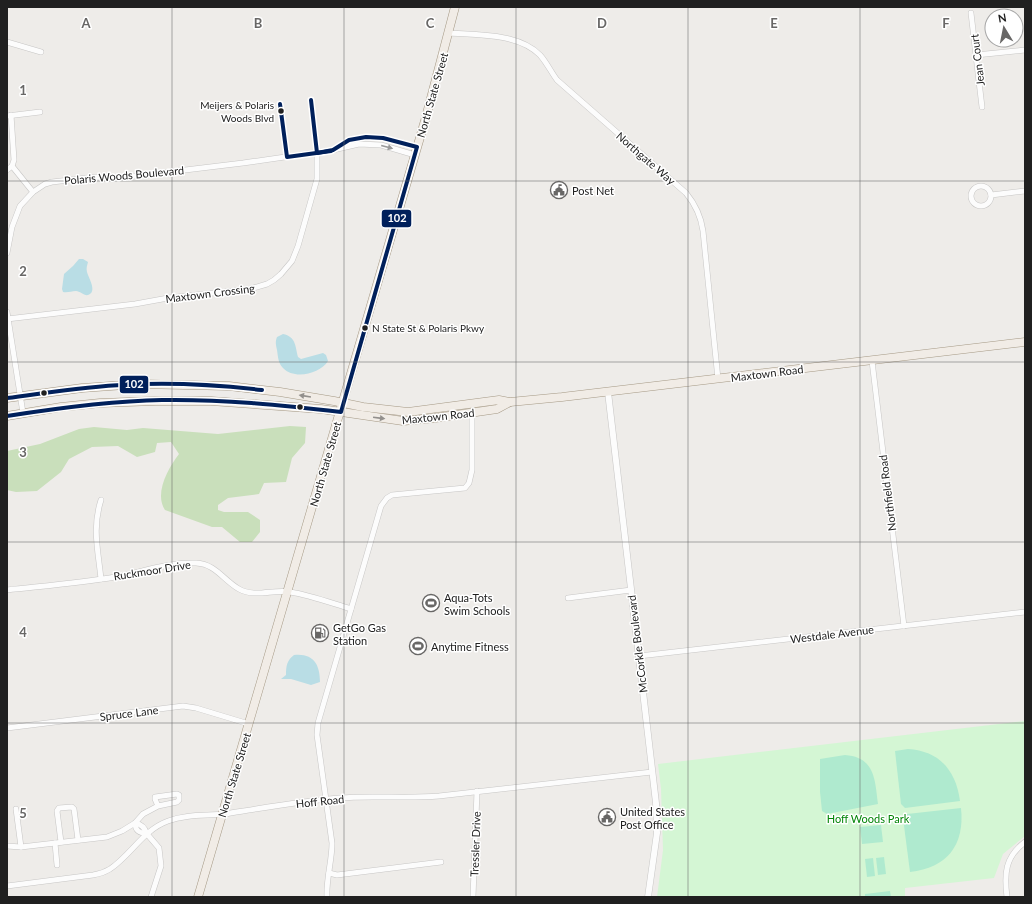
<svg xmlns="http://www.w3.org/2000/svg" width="1032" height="904" viewBox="0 0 1032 904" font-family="Lato,sans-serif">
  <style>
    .forest { fill: #c9dfbb }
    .park { fill: #d4f6d4 }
    .pitch { fill: #afeacf }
    .water { fill: #b9dde5 }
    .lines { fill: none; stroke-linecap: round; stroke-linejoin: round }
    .minor-casing { stroke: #c7c6c5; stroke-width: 6 }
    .tertiary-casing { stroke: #c7c6c5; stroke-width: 7 }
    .primary-casing { stroke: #a59985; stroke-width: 9 }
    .minor { stroke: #fcfcfc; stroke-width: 5 }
    .tertiary { stroke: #fcfcfc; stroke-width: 6 }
    .primary { stroke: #f1ece6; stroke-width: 8 }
    .bus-1-casing { stroke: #fff; stroke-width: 7 }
    .bus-1 { stroke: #00205b; stroke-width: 4 }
    .oneway { fill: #999 }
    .oneway2 { fill: #93908d }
    .grid { fill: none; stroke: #686766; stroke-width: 1; stroke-opacity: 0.55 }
    .bus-dot { fill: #202020; stroke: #fff; stroke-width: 1.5 }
    .labels { text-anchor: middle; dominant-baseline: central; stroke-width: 3; stroke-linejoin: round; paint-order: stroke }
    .bus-label { font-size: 10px; fill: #202020; stroke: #fff; text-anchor: end }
    .street-label { font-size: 11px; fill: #202020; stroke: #fff }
    .poi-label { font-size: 11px; fill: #202020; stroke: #fff; text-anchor: start }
    .park-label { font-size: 11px; fill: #028507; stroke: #fff }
    .grid-label { font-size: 13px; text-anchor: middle; font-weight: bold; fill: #686766; stroke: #fff; stroke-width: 3; stroke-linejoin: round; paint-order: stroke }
    .line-badge { stroke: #fff; stroke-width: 1.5 }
    .badge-label { font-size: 11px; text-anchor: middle; font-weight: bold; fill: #fff }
  </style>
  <rect width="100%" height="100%" fill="#eeece9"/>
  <path class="forest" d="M 290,426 L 306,427 L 305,443 L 292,458 L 286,482 L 264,483 L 259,494 L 228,498 L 218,505 L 218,510 L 224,512 L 248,512 L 260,520 L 260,532 L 252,542 L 240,542 L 222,527 L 212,527 L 165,510 C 154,494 168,468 179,454 L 171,442 L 157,443 L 155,452 L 137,457 L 118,446 L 92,447 L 69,459 L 61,472 L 37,491 L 16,492 L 7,490 L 7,451 L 40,444 L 79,429 L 94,427 L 127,430 L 143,428 L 218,434 Z"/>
  <path class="park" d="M 1025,721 L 1025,836 L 1003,854 L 994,878 L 905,888 L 905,897 L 657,897 L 663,850 L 661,789 L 658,764 Z"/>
  <g class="pitch">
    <path d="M 908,749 C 940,751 956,771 960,801 L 905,808 L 901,804 L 895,751 Z"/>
    <path d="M 845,755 C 875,757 875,780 878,804 L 827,814 L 822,811 L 820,792 L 820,759 Z"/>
    <path d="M 961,808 C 965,845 947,868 910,872 L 903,818 L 907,814 Z"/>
    <path d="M 881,825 L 883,842 L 862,844 L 860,827 Z"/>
    <path d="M 884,857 L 886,874 L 878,875 L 876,858 Z"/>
    <path d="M 873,858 L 875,876 L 867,877 L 865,859 Z"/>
    <path d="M 890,891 L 891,897 L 865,897 L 865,894 Z"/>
  </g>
  <g class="water">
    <path d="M 79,259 L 83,259 L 88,262 C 87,266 86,268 87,272 C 88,277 98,292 88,295 C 84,296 80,291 76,291 C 71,291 68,293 63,292 L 62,289 L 64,274 L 73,266 Z"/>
    <path d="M 283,334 C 296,337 295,345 298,357 L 301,359 L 323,353 L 326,355 L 328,361 C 320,374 294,380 283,368 C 278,363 278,356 277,350 C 276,345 275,342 277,337 Z"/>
    <path d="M 294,655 C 314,653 320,665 320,682 L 311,685 L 291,679 L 281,679 L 286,675 C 286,666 287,660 294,655 Z"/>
  </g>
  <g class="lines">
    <g class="minor-casing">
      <g id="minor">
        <path d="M 971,13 L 982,107"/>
        <path d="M 449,33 C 477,35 518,33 540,55 C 547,63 551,72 557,80 L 686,193 C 695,204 701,216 703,231 L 718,379"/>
        <path d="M 7,42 L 41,52"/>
        <path d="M 976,55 L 1025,50"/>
        <path d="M 7,116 L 40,112"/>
        <path d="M 336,149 C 365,129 385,138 417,147"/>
        <path d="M 12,166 L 33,192"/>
        <path d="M 7,170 L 12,166 L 14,160 L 11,115"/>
        <circle cx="981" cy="196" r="10"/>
        <path d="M 991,195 L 1025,191"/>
        <path d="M 7,253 L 12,227 L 20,206 L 33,192 L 45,184 L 52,182 L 95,177 L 119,178 L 243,163 L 333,150 L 359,144 L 381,145 L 415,155"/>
        <path d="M 7,312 L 23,413"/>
        <path d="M 7,319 L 135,304 L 168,298 L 250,289 L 267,284 L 274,280 L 281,274 L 292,261 L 298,246 L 317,179 L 317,153"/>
        <path d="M 872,361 L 904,626"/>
        <path d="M 101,500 C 92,528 98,550 101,579"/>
        <path d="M 7,590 C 43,586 80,583 115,577 C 142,572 169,562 196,563 C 216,564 223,580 239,589 C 255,598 273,589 290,592 C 310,595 331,603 351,609"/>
        <path d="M 568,598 L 631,590"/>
        <path d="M 639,656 L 1025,612"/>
        <path d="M 7,728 L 183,706 L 196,708 L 249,724"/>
        <path d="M 16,809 L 21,847"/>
        <path d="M 135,823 C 141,824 145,828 147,834 C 140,833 135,831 135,823 Z"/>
        <path d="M 147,834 L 159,848 L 161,866 L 151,897"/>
        <path d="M 61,842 L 57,811 L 59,808 L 72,807 L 74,809 L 78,840"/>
        <path d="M 55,843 L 57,865"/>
        <path d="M 7,846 L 21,847 L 107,837 L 122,831 L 135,823 L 143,814 L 158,806 L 177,802 L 179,800 L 179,795 L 177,794 L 155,797 L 155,799 L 158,806"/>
        <path d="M 329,873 L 337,875 L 441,862"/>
        <path d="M 7,886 L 93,875 C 99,874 105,872 110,869 C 131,855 143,830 168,821 C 186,814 206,816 225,814 C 262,808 301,801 339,798 C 372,795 405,799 439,796 L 652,772"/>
        <path d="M 327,897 C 326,879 332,861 332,843 L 317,735 L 318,723 L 381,506 L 387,498 L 392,495 L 465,488 L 469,483 L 472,470 L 472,412"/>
        <path d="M 473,897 L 477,791"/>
        <path d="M 1007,897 C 1004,874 1005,857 1025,842"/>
      </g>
    </g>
    <g class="tertiary-casing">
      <path id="tertiary" d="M 608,392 L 656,803 L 657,833 L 648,897"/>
    </g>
    <g class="primary-casing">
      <g id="primary">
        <path d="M 7,398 L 82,388 L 139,384 L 229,386 L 280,392 L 334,401 L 363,407 L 408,412 L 499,400 L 510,402 L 562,397 L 1025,342"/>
        <path d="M 7,416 L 61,407 L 100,403 L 155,401 L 211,401 L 321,409 L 403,421 L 435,418 L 497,409 L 510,402"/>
        <path d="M 198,897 L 426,117 L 455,7"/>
      </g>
    </g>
    <use href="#minor" class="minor"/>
    <use href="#tertiary" class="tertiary"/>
    <use href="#primary" class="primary"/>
    <g class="bus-1-casing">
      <g id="bus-1">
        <path d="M 311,100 L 317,153"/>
        <path d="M 280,104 L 287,157 L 331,151"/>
        <path d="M 7,398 C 46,393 86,386 125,385 C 171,382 217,385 262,390"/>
        <path d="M 7,416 C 58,408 110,401 162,400 C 222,399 281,405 341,412 L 417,147 L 383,138 L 366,137 L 349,140 L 333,150 L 317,153"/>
      </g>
    </g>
    <use href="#bus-1" class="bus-1"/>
  </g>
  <defs><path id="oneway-solid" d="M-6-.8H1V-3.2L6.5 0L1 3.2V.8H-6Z"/></defs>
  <use class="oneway" href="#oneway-solid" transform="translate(387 147) rotate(15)"/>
  <g class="oneway2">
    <use href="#oneway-solid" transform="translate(305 396) rotate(-171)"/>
    <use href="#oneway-solid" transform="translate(379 418) rotate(7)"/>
  </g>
  <path class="grid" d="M 172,7 L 172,897M 344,7 L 344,897M 516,7 L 516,897M 688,7 L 688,897M 860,7 L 860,897M 7,181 L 1025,181M 7,362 L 1025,362M 7,542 L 1025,542M 7,723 L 1025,723"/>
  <defs>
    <g id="civic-ring" transform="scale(0.9)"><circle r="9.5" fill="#fff" stroke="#686766" stroke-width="1.5"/><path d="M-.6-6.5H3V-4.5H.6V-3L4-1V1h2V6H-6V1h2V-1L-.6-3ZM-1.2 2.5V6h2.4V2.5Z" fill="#686766"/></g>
    <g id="stadium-ring" transform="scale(0.9)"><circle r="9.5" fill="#fff" stroke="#686766" stroke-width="1.5"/><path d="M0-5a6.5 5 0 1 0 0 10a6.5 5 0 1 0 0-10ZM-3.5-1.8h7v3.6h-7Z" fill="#686766"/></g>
    <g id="fuel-ring" transform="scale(0.9)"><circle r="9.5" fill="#fff" stroke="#686766" stroke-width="1.5"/><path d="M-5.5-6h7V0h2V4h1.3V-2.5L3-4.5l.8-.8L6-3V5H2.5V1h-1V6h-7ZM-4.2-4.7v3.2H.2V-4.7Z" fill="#686766"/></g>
  </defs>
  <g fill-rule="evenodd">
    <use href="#civic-ring" x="559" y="190"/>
    <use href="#stadium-ring" x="431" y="603"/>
    <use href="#fuel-ring" x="320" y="633"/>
    <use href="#stadium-ring" x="418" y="646"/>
    <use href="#civic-ring" x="607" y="817"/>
  </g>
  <g class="bus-dot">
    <circle cx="281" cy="111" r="3.5"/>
    <circle cx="365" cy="328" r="3.5"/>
    <circle cx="44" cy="393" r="3.5"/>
    <circle cx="300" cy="407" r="3.5"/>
  </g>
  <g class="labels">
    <g class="bus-label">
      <text x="274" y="105">Meijers &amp; Polaris<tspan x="274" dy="13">Woods Blvd</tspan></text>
      <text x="372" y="328" text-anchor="start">N State St &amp; Polaris Pkwy</text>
    </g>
    <g class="street-label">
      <text transform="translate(977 60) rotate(-97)">Jean Court</text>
      <text transform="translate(432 95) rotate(-74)">North State Street</text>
      <text transform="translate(646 158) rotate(41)">Northgate Way</text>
      <text transform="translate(124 175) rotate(-5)">Polaris Woods Boulevard</text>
      <text transform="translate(210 293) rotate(-7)">Maxtown Crossing</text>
      <text transform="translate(767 373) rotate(-7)">Maxtown Road</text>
      <text transform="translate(438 416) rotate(-6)">Maxtown Road</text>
      <text transform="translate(325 464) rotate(-74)">North State Street</text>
      <text transform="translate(887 493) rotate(-97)">Northfield Road</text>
      <text transform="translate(152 570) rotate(-9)">Ruckmoor Drive</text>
      <text transform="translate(832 634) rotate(-7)">Westdale Avenue</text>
      <text transform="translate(637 644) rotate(-97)">McCorkle Boulevard</text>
      <text transform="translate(129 713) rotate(-7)">Spruce Lane</text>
      <text transform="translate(234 775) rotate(-73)">North State Street</text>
      <text transform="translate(320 801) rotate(-6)">Hoff Road</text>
      <text transform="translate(475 844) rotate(-88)">Tressler Drive</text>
    </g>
    <g class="poi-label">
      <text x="572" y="190">Post Net</text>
      <text x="444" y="597">Aqua-Tots<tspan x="444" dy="13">Swim Schools</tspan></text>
      <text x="333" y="627">GetGo Gas<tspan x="333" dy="13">Station</tspan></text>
      <text x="431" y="646">Anytime Fitness</text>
      <text x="620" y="811">United States<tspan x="620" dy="13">Post Office</tspan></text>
    </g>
    <g class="park-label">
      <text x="868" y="818">Hoff Woods Park</text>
    </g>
  </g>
  <g class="grid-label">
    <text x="86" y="28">A</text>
    <text x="258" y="28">B</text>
    <text x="430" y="28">C</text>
    <text x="602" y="28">D</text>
    <text x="774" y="28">E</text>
    <text x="946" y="28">F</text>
    <text x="23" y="95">1</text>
    <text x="23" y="276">2</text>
    <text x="23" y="457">3</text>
    <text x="23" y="637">4</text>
    <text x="23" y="818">5</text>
  </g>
  <g class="line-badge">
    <rect x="381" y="209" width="31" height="19" rx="4" fill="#00205b"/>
    <rect x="119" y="375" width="30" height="19" rx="4" fill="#00205b"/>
  </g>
  <g class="badge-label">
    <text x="397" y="222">102</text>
    <text x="134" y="388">102</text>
  </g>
  <rect width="1032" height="904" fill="none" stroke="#202020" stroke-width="16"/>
  <g transform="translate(1004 28) rotate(350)"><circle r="19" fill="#ffffff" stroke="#a6a6a6"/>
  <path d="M0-3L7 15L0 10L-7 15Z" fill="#686766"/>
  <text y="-6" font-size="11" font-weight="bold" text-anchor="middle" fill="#202020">N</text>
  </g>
</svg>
